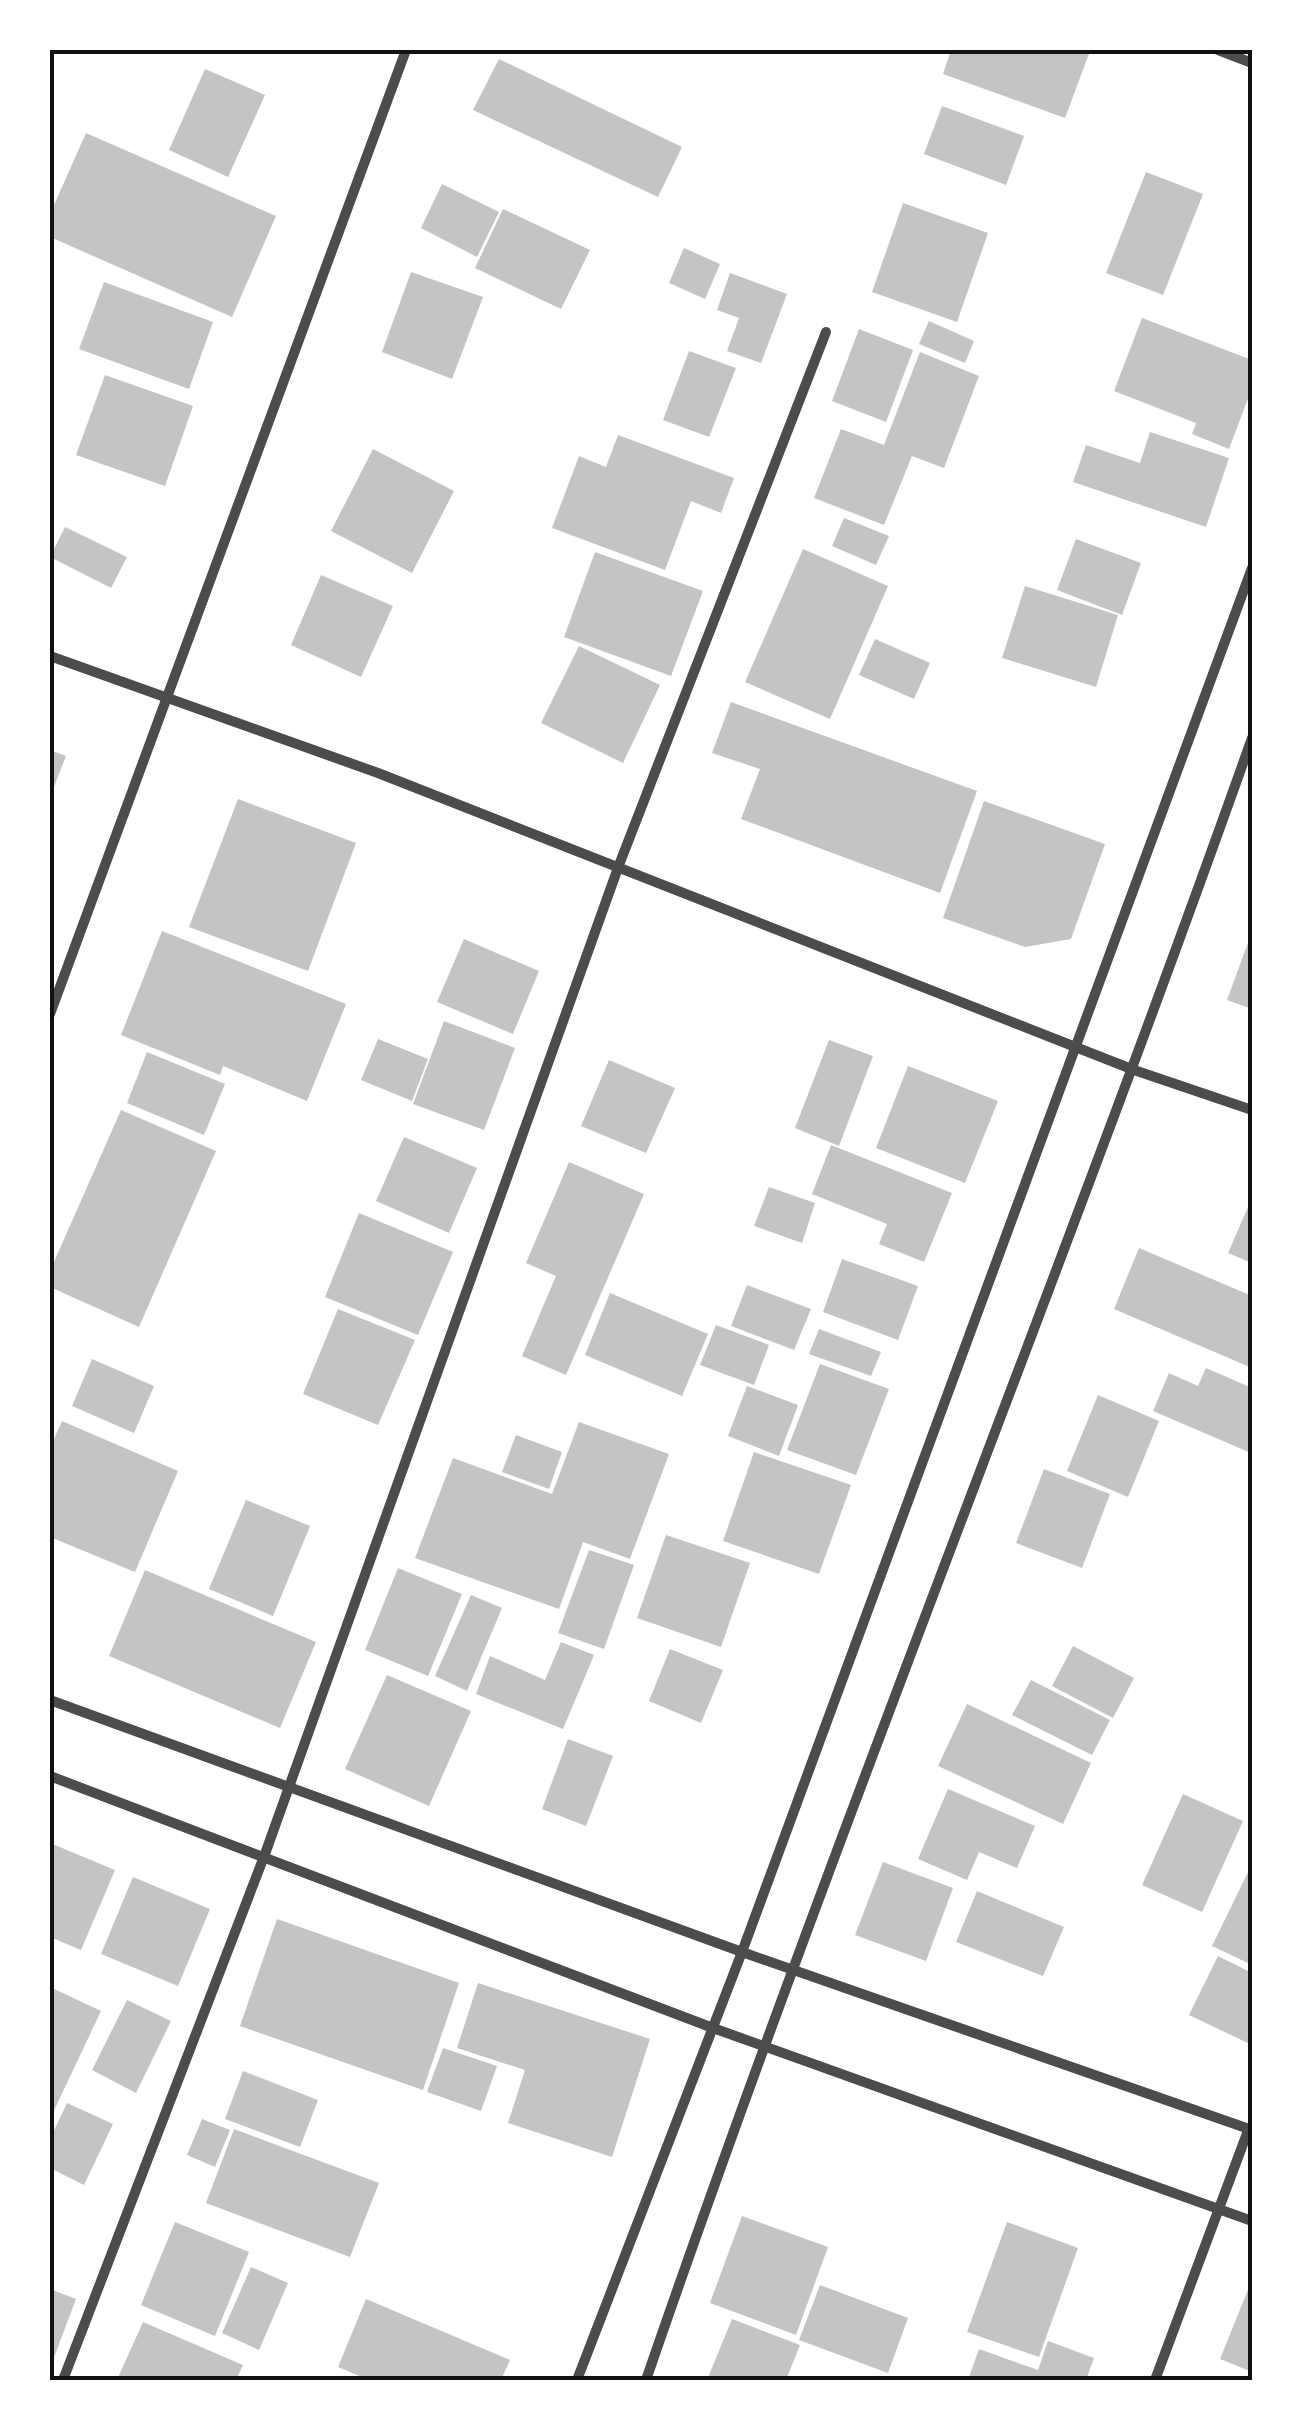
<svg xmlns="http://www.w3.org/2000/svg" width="1302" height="2430" viewBox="0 0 1302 2430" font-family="Manrope,sans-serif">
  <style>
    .building { fill: #c4c4c4 }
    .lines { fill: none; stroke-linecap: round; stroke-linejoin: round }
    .minor { stroke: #4c4c4c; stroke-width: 10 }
    .neatline { fill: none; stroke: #111; stroke-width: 4 }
  </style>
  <rect width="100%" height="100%" fill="#fff"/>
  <g class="building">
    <path d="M 951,50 L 1087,50 L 1090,51 L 1065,118 L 943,74 Z"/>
    <path d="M 499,59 L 682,147 L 658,197 L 473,110 Z"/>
    <path d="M 205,69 L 265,95 L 228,177 L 169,150 Z"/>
    <path d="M 942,106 L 1024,136 L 1006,185 L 924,154 Z"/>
    <path d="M 86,133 L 276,216 L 232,317 L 50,237 L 50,214 Z"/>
    <path d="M 1146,172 L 1203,194 L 1163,295 L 1106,273 Z"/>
    <path d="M 442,184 L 499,212 L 477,257 L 421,228 Z"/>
    <path d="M 903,203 L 988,233 L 957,322 L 872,292 Z"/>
    <path d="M 503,209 L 590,250 L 561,309 L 475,268 Z"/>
    <path d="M 684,248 L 720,264 L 705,299 L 669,283 Z"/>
    <path d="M 411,272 L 483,297 L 452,379 L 382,352 Z"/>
    <path d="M 730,273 L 787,294 L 761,363 L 727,351 L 739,318 L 717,310 Z"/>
    <path d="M 104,282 L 213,322 L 189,389 L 79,349 Z"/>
    <path d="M 1142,318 L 1252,360 L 1252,388 L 1229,449 L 1192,434 L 1196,423 L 1114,391 Z"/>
    <path d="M 929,321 L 974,341 L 965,363 L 919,344 Z"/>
    <path d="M 859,329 L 913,350 L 886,422 L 832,401 Z"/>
    <path d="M 689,351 L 736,368 L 709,437 L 663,420 Z"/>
    <path d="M 920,352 L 979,376 L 944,468 L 912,456 L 884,525 L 814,498 L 841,429 L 884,445 Z"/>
    <path d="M 105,375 L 193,406 L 165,486 L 76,455 Z"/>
    <path d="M 1150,432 L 1229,458 L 1206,527 L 1073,482 L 1086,445 L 1140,463 Z"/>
    <path d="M 618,435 L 734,478 L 721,513 L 691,501 L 665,570 L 552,528 L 579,456 L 606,467 Z"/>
    <path d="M 373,449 L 454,491 L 412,573 L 331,531 Z"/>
    <path d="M 844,518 L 889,536 L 876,565 L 832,546 Z"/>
    <path d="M 65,527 L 127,557 L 111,588 L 50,557 Z"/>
    <path d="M 1076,539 L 1141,563 L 1122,615 L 1057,590 Z"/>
    <path d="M 803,549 L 888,586 L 830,719 L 745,682 Z"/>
    <path d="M 595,552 L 703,591 L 671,676 L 564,637 Z"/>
    <path d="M 321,575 L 393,606 L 361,677 L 291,645 Z"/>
    <path d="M 1025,586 L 1118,615 L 1096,687 L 1002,658 Z"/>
    <path d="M 875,639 L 930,663 L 914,699 L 859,675 Z"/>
    <path d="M 579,646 L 660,685 L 623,763 L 541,723 Z"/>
    <path d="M 731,702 L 977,791 L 940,893 L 741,819 L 760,769 L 712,753 Z"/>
    <path d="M 50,750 L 66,756 L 50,797 Z"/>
    <path d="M 238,799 L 356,843 L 308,971 L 189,927 Z"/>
    <path d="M 984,801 L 1105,844 L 1071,939 L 1025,947 L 943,918 Z"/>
    <path d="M 162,931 L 346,1004 L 307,1101 L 223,1066 L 220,1075 L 121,1035 Z"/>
    <path d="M 1252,932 L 1252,1009 L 1227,1000 Z"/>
    <path d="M 464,939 L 539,971 L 513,1034 L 437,1002 Z"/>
    <path d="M 444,1021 L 515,1048 L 484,1130 L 413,1104 Z"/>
    <path d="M 378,1039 L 428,1059 L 412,1101 L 361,1080 Z"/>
    <path d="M 829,1040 L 873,1056 L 839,1146 L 795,1128 Z"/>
    <path d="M 147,1052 L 225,1084 L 204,1135 L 127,1103 Z"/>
    <path d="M 609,1060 L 675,1088 L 646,1153 L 581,1126 Z"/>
    <path d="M 908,1066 L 998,1101 L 965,1183 L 876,1148 Z"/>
    <path d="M 121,1110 L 216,1151 L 139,1327 L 50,1287 L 50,1271 Z"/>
    <path d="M 404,1137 L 477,1168 L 449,1233 L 376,1201 Z"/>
    <path d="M 831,1145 L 952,1193 L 924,1262 L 879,1244 L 887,1224 L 812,1194 Z"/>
    <path d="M 569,1162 L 644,1194 L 566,1375 L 522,1356 L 556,1276 L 526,1263 Z"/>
    <path d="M 769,1187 L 815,1203 L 802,1243 L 754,1226 Z"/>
    <path d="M 1252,1198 L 1252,1263 L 1228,1253 Z"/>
    <path d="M 359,1213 L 453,1252 L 418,1335 L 325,1297 Z"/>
    <path d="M 1139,1248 L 1252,1296 L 1252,1368 L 1114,1309 Z"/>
    <path d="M 842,1259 L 918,1286 L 898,1340 L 823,1312 Z"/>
    <path d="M 747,1285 L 811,1309 L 794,1350 L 731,1326 Z"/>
    <path d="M 610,1293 L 708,1334 L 682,1396 L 585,1355 Z"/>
    <path d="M 338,1309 L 415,1340 L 378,1425 L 303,1394 Z"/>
    <path d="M 716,1325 L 769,1345 L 754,1385 L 700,1365 Z"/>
    <path d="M 819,1329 L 881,1352 L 871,1376 L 809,1354 Z"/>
    <path d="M 92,1359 L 154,1386 L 134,1433 L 72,1406 Z"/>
    <path d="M 820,1364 L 889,1389 L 856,1475 L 787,1450 Z"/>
    <path d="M 1206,1368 L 1252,1388 L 1251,1453 L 1153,1411 L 1169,1373 L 1198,1386 Z"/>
    <path d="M 747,1386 L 798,1405 L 779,1456 L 728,1436 Z"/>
    <path d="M 1098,1395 L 1159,1421 L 1128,1497 L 1067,1471 Z"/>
    <path d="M 62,1421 L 178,1471 L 135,1572 L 50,1537 L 50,1448 Z"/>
    <path d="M 579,1422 L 669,1454 L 630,1559 L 583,1542 L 559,1609 L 415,1558 L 453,1458 L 552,1494 Z"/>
    <path d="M 516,1435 L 562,1452 L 549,1489 L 502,1472 Z"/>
    <path d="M 754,1452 L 851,1485 L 819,1574 L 723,1541 Z"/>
    <path d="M 1044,1469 L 1110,1494 L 1082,1568 L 1016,1543 Z"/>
    <path d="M 246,1500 L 310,1526 L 273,1616 L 209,1589 Z"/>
    <path d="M 666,1535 L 750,1563 L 721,1647 L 637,1618 Z"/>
    <path d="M 589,1550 L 634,1565 L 604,1649 L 558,1633 Z"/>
    <path d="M 398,1568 L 462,1594 L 428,1676 L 365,1650 Z"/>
    <path d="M 145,1570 L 316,1642 L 280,1728 L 109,1656 Z"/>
    <path d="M 471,1595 L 502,1608 L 467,1691 L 435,1676 Z"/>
    <path d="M 561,1642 L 594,1655 L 563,1729 L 476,1694 L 490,1656 L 545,1680 Z"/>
    <path d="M 1073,1646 L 1134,1678 L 1113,1718 L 1052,1686 Z"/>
    <path d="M 670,1649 L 723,1670 L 701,1723 L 649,1701 Z"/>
    <path d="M 387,1675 L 471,1711 L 429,1806 L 345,1769 Z"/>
    <path d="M 1031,1680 L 1110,1720 L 1092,1755 L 1012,1715 Z"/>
    <path d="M 967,1704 L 1091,1763 L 1063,1824 L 938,1766 Z"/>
    <path d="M 568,1739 L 613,1756 L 586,1826 L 542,1809 Z"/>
    <path d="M 948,1789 L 1035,1826 L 1017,1868 L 979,1852 L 967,1880 L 918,1859 Z"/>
    <path d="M 1183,1794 L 1243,1821 L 1202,1912 L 1142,1885 Z"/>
    <path d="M 50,1843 L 115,1870 L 81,1950 L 50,1937 Z"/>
    <path d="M 883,1862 L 953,1888 L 926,1961 L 855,1935 Z"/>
    <path d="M 1252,1864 L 1252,1965 L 1212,1946 Z"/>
    <path d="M 133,1877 L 210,1909 L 178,1986 L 101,1954 Z"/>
    <path d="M 977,1891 L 1064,1927 L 1043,1976 L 956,1942 Z"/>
    <path d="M 277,1919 L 459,1983 L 423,2090 L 240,2026 Z"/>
    <path d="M 1218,1956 L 1252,1973 L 1252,2045 L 1189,2015 Z"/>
    <path d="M 478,1983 L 650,2039 L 612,2157 L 508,2123 L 525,2070 L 457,2048 Z"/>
    <path d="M 50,1987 L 101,2011 L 50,2119 Z"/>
    <path d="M 127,2000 L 171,2021 L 136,2093 L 92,2070 Z"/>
    <path d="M 443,2048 L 497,2066 L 481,2111 L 427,2092 Z"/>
    <path d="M 243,2071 L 318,2100 L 300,2147 L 225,2119 Z"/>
    <path d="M 67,2103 L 113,2124 L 84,2185 L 50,2168 L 50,2139 Z"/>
    <path d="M 202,2119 L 230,2130 L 215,2167 L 187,2155 Z"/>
    <path d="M 234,2129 L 379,2183 L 350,2257 L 206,2203 Z"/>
    <path d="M 742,2216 L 828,2247 L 796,2335 L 710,2303 Z"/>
    <path d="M 175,2222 L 249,2252 L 215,2336 L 141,2305 Z"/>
    <path d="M 1007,2222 L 1078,2248 L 1039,2357 L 967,2332 Z"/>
    <path d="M 251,2267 L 288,2283 L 259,2350 L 222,2333 Z"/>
    <path d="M 1252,2280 L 1252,2372 L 1220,2359 Z"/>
    <path d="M 820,2285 L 908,2318 L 888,2373 L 799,2340 Z"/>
    <path d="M 50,2289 L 76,2299 L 50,2368 Z"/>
    <path d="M 366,2299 L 510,2360 L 501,2380 L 369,2380 L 338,2367 Z"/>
    <path d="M 732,2319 L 800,2345 L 786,2380 L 707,2380 Z"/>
    <path d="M 143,2322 L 243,2365 L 236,2380 L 117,2380 Z"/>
    <path d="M 1048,2341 L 1094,2358 L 1086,2380 L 968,2380 L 979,2349 L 1038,2370 Z"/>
  </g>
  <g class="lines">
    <g class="minor">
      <path d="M 1218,50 L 1252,63"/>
      <path d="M 50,656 L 378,773 L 1134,1070 L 1252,1110"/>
      <path d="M 50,1014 L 406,50"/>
      <path d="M 50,1700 L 742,1952 L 1252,2130"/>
      <path d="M 50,1776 L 713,2028 L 1252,2221"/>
      <path d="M 63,2380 L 265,1854 L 619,865 L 826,332"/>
      <path d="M 577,2380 L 742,1952 L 1252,568"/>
      <path d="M 646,2380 C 836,1828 1057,1288 1252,738"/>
      <path d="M 1155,2380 L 1249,2128"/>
    </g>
  </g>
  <rect width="1302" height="2430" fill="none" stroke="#ffffff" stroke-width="105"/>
  <rect x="52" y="52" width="1198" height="2326" class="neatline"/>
</svg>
